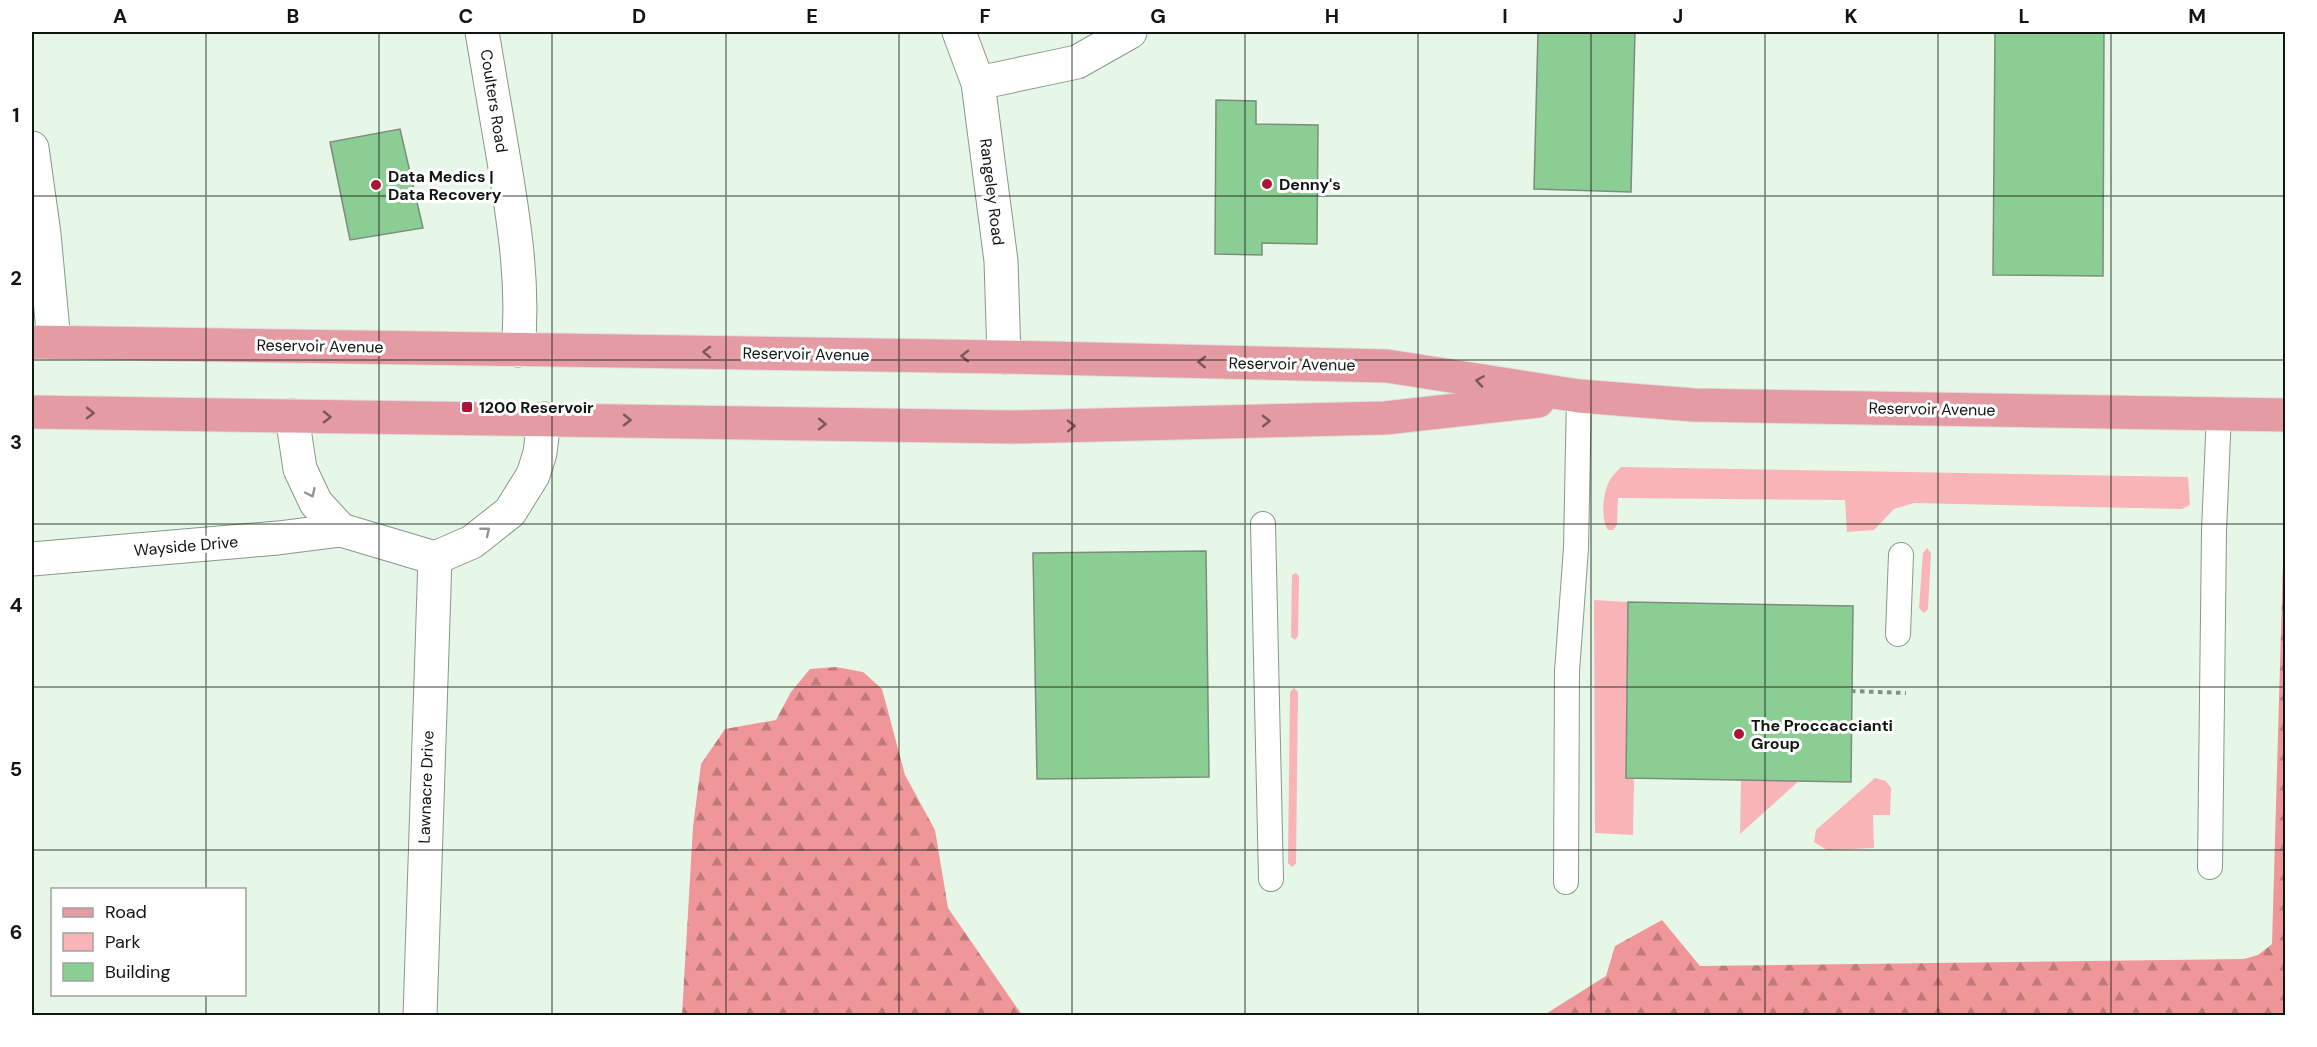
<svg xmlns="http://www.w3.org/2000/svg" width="2317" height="1047" viewBox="0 0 2317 1047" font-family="'DM Sans',sans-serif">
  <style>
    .green { fill: #f8b4b6 }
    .forest { fill: url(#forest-firs) }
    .building { fill: #8ace93; stroke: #7d8c7e; stroke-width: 1.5 }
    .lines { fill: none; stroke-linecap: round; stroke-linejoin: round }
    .lane-casing { stroke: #88988a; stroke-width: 26 }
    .street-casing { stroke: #88988a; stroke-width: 35 }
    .primary-casing { stroke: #dedede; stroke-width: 35 }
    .path { stroke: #849085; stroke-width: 4; stroke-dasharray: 4.5 4.5; stroke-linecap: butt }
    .lane { stroke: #fff; stroke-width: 24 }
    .street { stroke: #fff; stroke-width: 33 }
    .primary { stroke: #e59ba3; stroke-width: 33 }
    .oneway { stroke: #7a585a }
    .oneway2 { stroke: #939693 }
    .grid { fill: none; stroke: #101610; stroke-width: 1.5; stroke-opacity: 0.55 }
    .poi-dot { fill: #ab1537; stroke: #fff; stroke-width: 2 }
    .labels { text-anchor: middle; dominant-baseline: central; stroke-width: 6; stroke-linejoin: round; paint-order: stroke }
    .street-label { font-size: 16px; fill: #101610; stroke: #fff }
    .poi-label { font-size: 16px; font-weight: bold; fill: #101610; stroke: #fff; text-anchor: start }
    .neatline { fill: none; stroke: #101610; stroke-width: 2 }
    .grid-label { font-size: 20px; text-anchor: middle; font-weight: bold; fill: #101610 }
  </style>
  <defs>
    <pattern id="forest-firs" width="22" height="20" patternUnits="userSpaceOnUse" patternTransform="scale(1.5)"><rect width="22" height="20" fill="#ef9699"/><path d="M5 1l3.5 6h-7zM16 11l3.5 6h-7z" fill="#c0797b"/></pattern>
  </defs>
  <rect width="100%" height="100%" fill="#e6f7e8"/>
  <g class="green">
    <path d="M 1621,467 L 2188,477 L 2190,505 L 2182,509 L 1914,503 L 1894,509 L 1874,530 L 1847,532 L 1845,500 L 1618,498 L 1617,525 L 1613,530 L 1608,530 C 1600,518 1603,490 1611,478 C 1614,474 1618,470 1621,467 Z"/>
    <path d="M 1927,548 L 1931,553 L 1928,609 L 1924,613 L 1919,608 L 1923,553 Z"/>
    <path d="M 1296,573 L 1299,576 L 1298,636 L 1295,640 L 1291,637 L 1292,575 Z"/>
    <path d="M 1594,600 L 1628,602 L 1626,777 L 1634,778 L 1633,835 L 1595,833 Z"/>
    <path d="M 1294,688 L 1298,692 L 1296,864 L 1292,867 L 1288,863 L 1290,692 Z"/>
    <path d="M 1875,778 L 1886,781 L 1891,788 L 1890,815 L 1873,815 L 1874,848 L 1827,850 L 1814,842 L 1816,830 Z"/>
    <path d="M 1741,780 L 1800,780 L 1740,834 Z"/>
  </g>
  <g class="forest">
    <path d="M 2285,492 L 2285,1015 L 1544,1015 L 1606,976 L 1615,946 L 1662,920 L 1700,966 L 2244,959 L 2258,955 L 2272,944 Z"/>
    <path d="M 836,667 L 863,672 L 882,689 L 905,775 L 935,830 L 948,908 L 1022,1015 L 682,1015 L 693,827 L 701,764 L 725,729 L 776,720 L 791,692 L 810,669 Z"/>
  </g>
  <g class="building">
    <path d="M 1538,32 L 1635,32 L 1631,192 L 1534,189 Z"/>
    <path d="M 1995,32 L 2104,32 L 2103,276 L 1993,275 Z"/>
    <path d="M 1216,100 L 1256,101 L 1256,124 L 1318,125 L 1317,244 L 1262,243 L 1262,255 L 1215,254 Z"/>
    <path d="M 400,129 L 423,228 L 350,240 L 330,142 Z"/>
    <path d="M 1206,551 L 1209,777 L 1037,779 L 1033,553 Z"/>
    <path d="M 1628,602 L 1853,606 L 1851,782 L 1626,778 Z"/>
  </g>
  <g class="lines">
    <g class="lane-casing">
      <g id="lane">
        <path d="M 1263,524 L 1271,879"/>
        <path d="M 1898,634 L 1901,555"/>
        <path d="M 2210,867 L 2214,531 L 2219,413"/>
        <path d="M 1566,882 L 1567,671 L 1576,548 L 1579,396"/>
      </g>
    </g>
    <g class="street-casing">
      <g id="street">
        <path d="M 482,32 C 490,77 497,122 505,167 C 515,228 524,288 518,350"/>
        <path d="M 959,32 L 978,83 L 1001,261 L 1004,357"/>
        <path d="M 978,83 L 1077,62 L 1130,32"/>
        <path d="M 32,148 L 44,234 L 54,342"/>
        <path d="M 292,416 L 300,469 L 316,503 L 341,530 L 435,558 L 472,542 L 510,512 L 533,475 L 540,453 L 544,419"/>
        <path d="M 32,559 L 278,538 L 341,530"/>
        <path d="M 420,1016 L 435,558"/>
      </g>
    </g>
    <g class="primary-casing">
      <g id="primary">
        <path d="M 32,342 L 1004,357 L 1387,366 L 1579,396 L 1694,405 L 2286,415"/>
        <path d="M 32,412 L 1012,427 L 1385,418 L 1538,401"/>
      </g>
    </g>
    <path class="path" d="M 1851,691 L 1906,693"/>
    <use href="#lane" class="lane"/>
    <use href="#street" class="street"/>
    <use href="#primary" class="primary"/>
  </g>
  <defs><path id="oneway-chevron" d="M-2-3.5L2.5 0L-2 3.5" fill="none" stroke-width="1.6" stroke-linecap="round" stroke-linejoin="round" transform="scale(1.5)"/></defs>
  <g class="oneway">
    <use href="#oneway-chevron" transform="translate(707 352) rotate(-179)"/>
    <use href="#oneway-chevron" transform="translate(965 356) rotate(-179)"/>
    <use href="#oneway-chevron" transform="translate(1202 362) rotate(-179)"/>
    <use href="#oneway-chevron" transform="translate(1480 381) rotate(-171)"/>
    <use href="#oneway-chevron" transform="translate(90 413) rotate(1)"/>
    <use href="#oneway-chevron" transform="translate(327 417) rotate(1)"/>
    <use href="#oneway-chevron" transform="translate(627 420) rotate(1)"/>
    <use href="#oneway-chevron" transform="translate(1266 421) rotate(-1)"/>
    <use href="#oneway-chevron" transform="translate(822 424) rotate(1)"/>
    <use href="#oneway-chevron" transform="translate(1071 426) rotate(-1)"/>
  </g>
  <g class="oneway2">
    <use href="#oneway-chevron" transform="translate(311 493) rotate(65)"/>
    <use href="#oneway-chevron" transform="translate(486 531) rotate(-39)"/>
  </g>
  <path class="grid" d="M 206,32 L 206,890M 379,32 L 379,1016M 552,32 L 552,1016M 726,32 L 726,1016M 899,32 L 899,1016M 1072,32 L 1072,1016M 1245,32 L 1245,1016M 1418,32 L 1418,1016M 1591,32 L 1591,1016M 1765,32 L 1765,1016M 1938,32 L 1938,1016M 2111,32 L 2111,1016M 32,196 L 2286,196M 32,360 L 2286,360M 32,524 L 2286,524M 32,687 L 2286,687M 32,850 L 2286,850M 206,994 L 206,1016"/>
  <g class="poi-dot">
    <circle cx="1267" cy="184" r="6"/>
    <circle cx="376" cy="185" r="6"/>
    <rect x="461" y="401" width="12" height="12" rx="3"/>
    <circle cx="1739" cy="734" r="6"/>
  </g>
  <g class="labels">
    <g class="street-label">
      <text transform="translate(494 101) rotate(81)">Coulters Road</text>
      <text transform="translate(992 192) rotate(83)">Rangeley Road</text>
      <text transform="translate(320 346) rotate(1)">Reservoir Avenue</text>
      <text transform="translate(806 354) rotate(1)">Reservoir Avenue</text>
      <text transform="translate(1292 364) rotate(1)">Reservoir Avenue</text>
      <text transform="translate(1932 409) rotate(1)">Reservoir Avenue</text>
      <text transform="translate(186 546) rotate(-5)">Wayside Drive</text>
      <text transform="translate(426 787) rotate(-88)">Lawnacre Drive</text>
    </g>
    <g class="poi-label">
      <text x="388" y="176">Data Medics |<tspan x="388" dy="18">Data Recovery</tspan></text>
      <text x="1279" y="184">Denny's</text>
      <text x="479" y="407">1200 Reservoir</text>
      <text x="1751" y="725">The Proccaccianti<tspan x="1751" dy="18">Group</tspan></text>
    </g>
  </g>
  <rect width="2317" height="1047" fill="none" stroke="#ffffff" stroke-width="66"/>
  <rect x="51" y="888" width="195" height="108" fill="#ffffff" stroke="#9fa29f" stroke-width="1.5"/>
  <rect x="63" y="908" width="30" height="9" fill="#e59ba3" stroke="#9fa29f" stroke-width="1.5"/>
  <text x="105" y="918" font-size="18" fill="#101610">Road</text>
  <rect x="63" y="933" width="30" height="18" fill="#f8b4b6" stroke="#9fa29f" stroke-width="1.5"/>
  <text x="105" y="948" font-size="18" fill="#101610">Park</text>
  <rect x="63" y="963" width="30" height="18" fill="#8ace93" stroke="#9fa29f" stroke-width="1.5"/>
  <text x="105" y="978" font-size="18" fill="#101610">Building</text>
  <rect x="33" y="33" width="2251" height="981" class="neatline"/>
  <g class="grid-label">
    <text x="120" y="23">A</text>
    <text x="293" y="23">B</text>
    <text x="466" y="23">C</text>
    <text x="639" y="23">D</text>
    <text x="812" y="23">E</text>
    <text x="985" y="23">F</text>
    <text x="1158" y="23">G</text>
    <text x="1332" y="23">H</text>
    <text x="1505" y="23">I</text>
    <text x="1678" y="23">J</text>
    <text x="1851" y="23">K</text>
    <text x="2024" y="23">L</text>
    <text x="2197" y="23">M</text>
    <text x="16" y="122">1</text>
    <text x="16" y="285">2</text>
    <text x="16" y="449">3</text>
    <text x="16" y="612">4</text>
    <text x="16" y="776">5</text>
    <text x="16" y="939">6</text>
  </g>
</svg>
